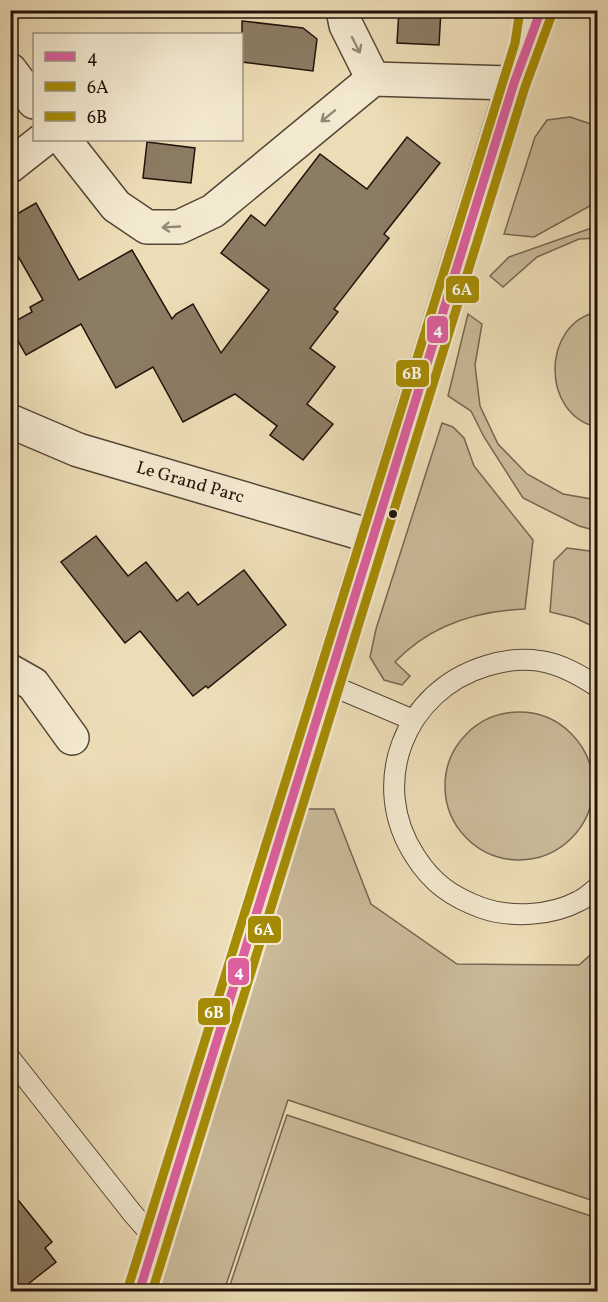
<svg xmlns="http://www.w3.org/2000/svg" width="608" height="1302" viewBox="0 0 608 1302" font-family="Vollkorn,serif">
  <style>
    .green { fill: #caba99; stroke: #766652; stroke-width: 1.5 }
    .building { fill: #8b7c64; stroke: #21120b; stroke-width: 1.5 }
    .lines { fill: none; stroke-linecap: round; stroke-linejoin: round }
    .service-casing { stroke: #544536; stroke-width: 22 }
    .minor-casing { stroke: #544536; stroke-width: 36 }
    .tertiary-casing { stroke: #544536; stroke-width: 36 }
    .service { stroke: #f3e9d0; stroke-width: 20 }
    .minor { stroke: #f3e9d0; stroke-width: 33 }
    .tertiary { stroke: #f3e9d0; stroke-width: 33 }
    .bus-1-casing { stroke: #f3e9d0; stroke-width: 14 }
    .bus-2-casing { stroke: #f3e9d0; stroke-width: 14 }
    .bus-3-casing { stroke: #f3e9d0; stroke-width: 14 }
    .bus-1 { stroke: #dc5f9f; stroke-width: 9 }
    .bus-2 { stroke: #a68c04; stroke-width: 9 }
    .bus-3 { stroke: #a68c04; stroke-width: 9 }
    .oneway { stroke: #948877 }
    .bus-dot { fill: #21120b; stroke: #f3e9d0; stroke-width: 2 }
    .labels { text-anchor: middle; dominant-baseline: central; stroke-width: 4.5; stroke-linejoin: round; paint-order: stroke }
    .street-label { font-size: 18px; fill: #21120b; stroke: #f3e9d0 }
    .line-badge { stroke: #f3e9d0; stroke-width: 2 }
    .badge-label { font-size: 16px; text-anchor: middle; font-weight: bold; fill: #fff }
  </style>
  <rect width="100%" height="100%" fill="#edddb6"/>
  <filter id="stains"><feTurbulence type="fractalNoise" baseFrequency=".00333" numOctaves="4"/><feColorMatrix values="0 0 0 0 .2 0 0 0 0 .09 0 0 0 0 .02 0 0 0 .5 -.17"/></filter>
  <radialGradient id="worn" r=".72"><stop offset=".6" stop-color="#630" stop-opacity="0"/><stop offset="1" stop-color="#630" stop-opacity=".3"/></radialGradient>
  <g class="green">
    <path d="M 570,117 L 597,126 L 597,202 L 534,237 L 504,234 L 535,137 L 547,120 Z"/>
    <path d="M 597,226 L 597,238 L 579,239 L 537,257 L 503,287 L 490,276 L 509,257 Z"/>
    <path d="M 597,312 L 598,312 L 597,427 C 541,415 541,324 597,312 Z"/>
    <path d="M 468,314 L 482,324 L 475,365 L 480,406 L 498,444 L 527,474 L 563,494 L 597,500 L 597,531 L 579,526 L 523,498 L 484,437 L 471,411 L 448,396 Z"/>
    <path d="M 442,423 L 453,427 L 464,438 L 474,466 L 533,540 L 525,609 C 475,611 430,625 395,662 L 410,676 L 402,685 L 384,680 L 370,657 L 376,629 Z"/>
    <path d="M 567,548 L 597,552 L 597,628 L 575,618 L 550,612 L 554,561 Z"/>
    <circle cx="519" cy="786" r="74"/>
    <path d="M 304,809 L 334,809 L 371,904 L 457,964 L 579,965 L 597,949 L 597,1202 L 288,1100 L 224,1291 L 150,1292 Z"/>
    <path d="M 287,1115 L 597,1218 L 597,1291 L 228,1291 Z"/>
  </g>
  <g class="building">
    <path d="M 399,10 L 441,10 L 439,45 L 397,43 Z"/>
    <path d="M 242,21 L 303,28 L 317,39 L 313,71 L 242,62 Z"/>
    <path d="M 407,137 L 440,163 L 384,234 L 389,238 L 334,309 L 338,312 L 310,348 L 335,367 L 307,404 L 333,424 L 303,460 L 270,435 L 277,426 L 235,394 L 183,422 L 153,367 L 116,388 L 81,324 L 26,355 L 10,327 L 10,324 L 32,312 L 30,307 L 43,300 L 10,242 L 10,218 L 36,203 L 79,280 L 132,250 L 172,319 L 176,314 L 193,304 L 221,353 L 269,290 L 221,253 L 251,215 L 265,226 L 320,154 L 367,189 Z"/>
    <path d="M 147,142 L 195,148 L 191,183 L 143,178 Z"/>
    <path d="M 96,536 L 128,576 L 146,562 L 177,601 L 188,592 L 198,605 L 244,570 L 286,625 L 208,688 L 206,686 L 193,696 L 140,631 L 125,643 L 61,562 Z"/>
    <path d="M 10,1190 L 52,1242 L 45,1248 L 56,1262 L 18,1292 L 10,1292 Z"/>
  </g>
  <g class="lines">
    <g class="service-casing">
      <g id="service">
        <path d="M 328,684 L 413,720"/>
        <path d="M 598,687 C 580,675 561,664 540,661 C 522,658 502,661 486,666 C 404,691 368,784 415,856 C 432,883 452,897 482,908 C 511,918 551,916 579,901 C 586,898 592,892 598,887"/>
        <path d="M 10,1058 L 133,1214 L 156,1240"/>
      </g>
    </g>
    <g class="minor-casing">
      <g id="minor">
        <path d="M 343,10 L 346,25 L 373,79"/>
        <path d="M 10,70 L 34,102"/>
        <path d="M 64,140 L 116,206 L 147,227 L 179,227 L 213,211 L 373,79 L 514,83"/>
        <path d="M 10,166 L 43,140"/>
        <path d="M 10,421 L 78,450 L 374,537"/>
        <path d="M 10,671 L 33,684 L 72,738"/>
      </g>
    </g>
    <g class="tertiary-casing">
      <path id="tertiary" d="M 139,1292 L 514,83 L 541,10"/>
    </g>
    <use href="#service" class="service"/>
    <use href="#minor" class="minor"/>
    <use href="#tertiary" class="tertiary"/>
    <g class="bus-1-casing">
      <path id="bus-1" d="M 139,1292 L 514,83 L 541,10"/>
    </g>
    <g class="bus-2-casing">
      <path id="bus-2" d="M 152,1292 L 525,87 L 552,14"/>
    </g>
    <g class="bus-3-casing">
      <path id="bus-3" d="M 128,1288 L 515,43 L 520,10"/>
    </g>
    <use href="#bus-1" class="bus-1"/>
    <use href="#bus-2" class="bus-2"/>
    <use href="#bus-3" class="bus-3"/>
  </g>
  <defs><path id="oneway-shaft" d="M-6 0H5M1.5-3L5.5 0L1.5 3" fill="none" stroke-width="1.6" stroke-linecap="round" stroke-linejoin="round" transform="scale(1.5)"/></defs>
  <g class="oneway">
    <use href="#oneway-shaft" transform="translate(356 45) rotate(63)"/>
    <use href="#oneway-shaft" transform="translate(328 116) rotate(141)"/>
    <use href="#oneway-shaft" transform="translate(171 227) rotate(177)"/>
  </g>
  <circle class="bus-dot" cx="393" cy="514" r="5"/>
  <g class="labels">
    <g class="street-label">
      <text transform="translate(190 483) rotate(16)">Le Grand Parc</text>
    </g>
  </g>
  <g class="line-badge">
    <rect x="445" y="275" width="35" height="29" rx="6" fill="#a68c04"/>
    <rect x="426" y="315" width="23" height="29" rx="6" fill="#dc5f9f"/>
    <rect x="395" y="359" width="35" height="29" rx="6" fill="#a68c04"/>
    <rect x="247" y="915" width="35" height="29" rx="6" fill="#a68c04"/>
    <rect x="227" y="957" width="23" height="29" rx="6" fill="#dc5f9f"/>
    <rect x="197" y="997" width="34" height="29" rx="6" fill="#a68c04"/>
  </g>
  <g class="badge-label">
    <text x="462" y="295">6A</text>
    <text x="438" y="335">4</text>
    <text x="412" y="379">6B</text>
    <text x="264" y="935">6A</text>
    <text x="239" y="977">4</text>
    <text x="214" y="1018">6B</text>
  </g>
  <rect width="608" height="1302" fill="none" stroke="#edddb6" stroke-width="36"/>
  <rect x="12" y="12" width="584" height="1278" fill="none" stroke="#21120b" stroke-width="3"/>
  <rect x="18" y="18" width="572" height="1266" fill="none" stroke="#21120b" stroke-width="1.5"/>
  <rect x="33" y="33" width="210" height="108" fill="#f3e9d0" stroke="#9f9381" stroke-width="1.5"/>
  <rect x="45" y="52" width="30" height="9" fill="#dc5f9f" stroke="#9f9381" stroke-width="1.5"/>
  <text x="87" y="63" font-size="18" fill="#21120b">4</text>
  <rect x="45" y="82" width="30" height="9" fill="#a68c04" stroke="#9f9381" stroke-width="1.5"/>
  <text x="87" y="93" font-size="18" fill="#21120b">6A</text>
  <rect x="45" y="112" width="30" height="9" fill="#a68c04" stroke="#9f9381" stroke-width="1.5"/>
  <text x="87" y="123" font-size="18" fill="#21120b">6B</text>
  <rect width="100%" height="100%" filter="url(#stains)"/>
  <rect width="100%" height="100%" fill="url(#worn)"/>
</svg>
